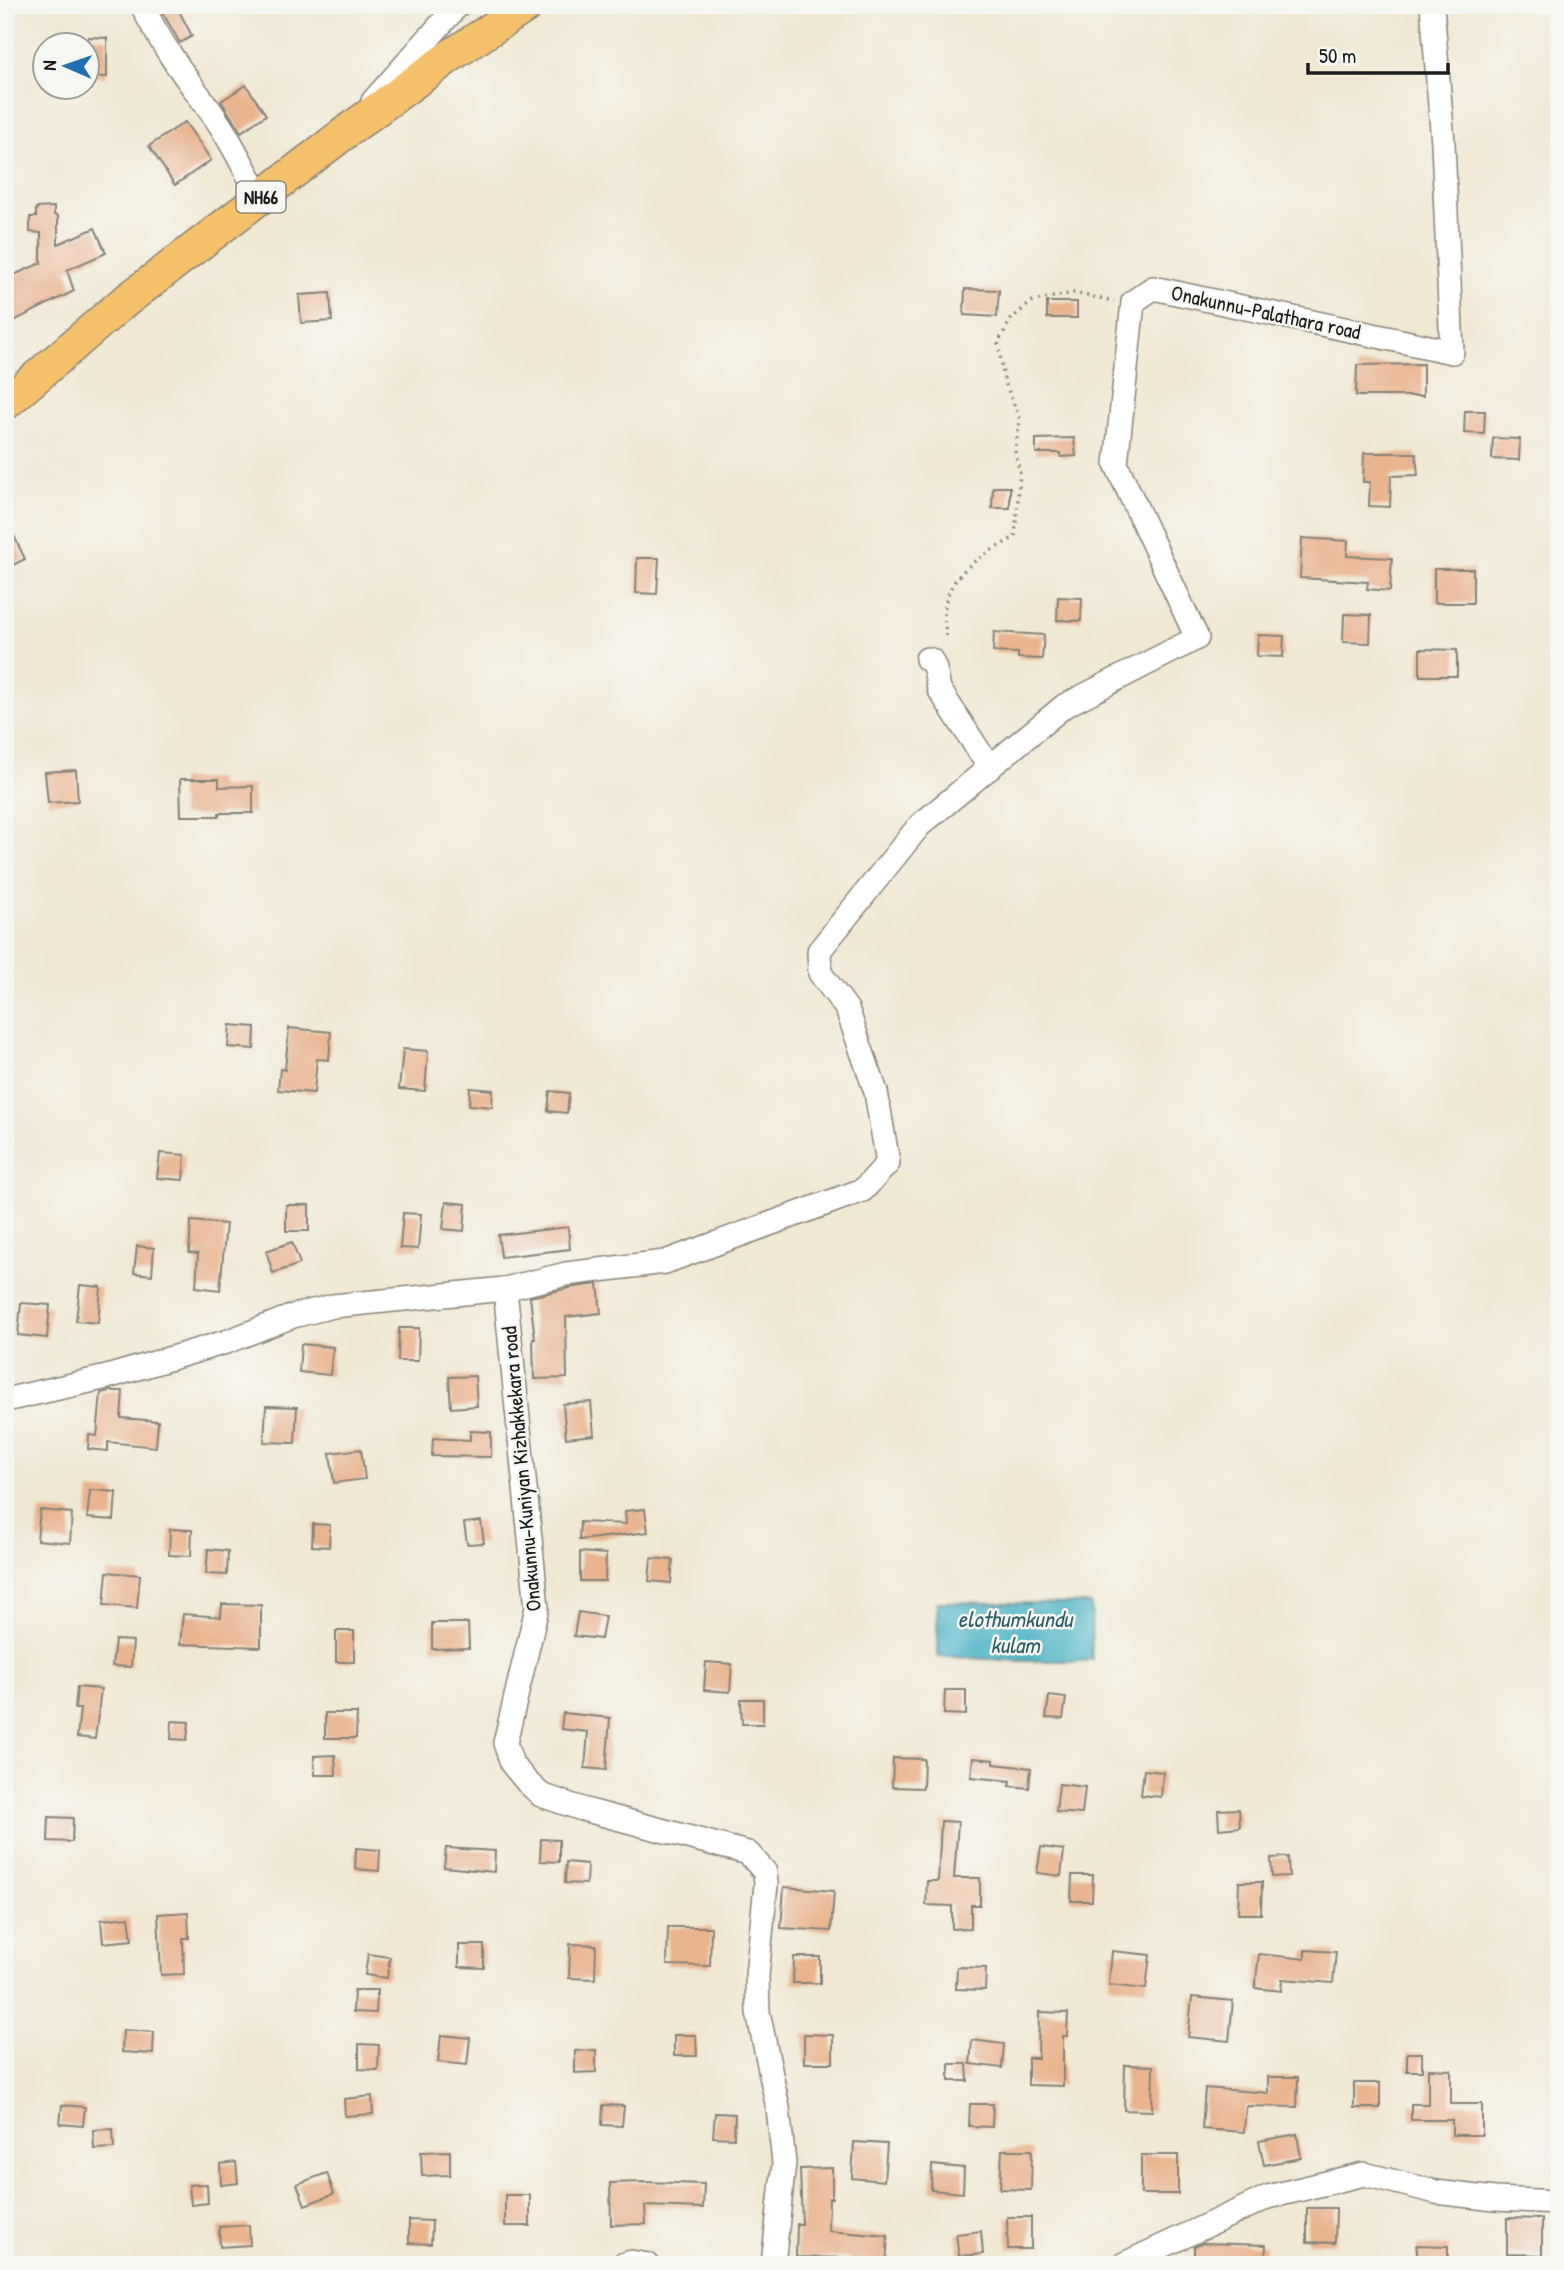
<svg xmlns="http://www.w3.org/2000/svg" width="1564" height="2270" viewBox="0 0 1564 2270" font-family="'Patrick Hand',sans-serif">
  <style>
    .water { fill: #45b0c4; stroke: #306670; stroke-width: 2 }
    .building { fill: #e9b48f }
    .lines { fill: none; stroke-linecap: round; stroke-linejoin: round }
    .minor-casing { stroke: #868277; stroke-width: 26 }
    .highway-casing { stroke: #868277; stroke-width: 35 }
    .path { stroke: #868277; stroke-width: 3.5; stroke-dasharray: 2 5; stroke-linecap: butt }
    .minor { stroke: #fff; stroke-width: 23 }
    .highway { stroke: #f5c16b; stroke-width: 32 }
    .labels { text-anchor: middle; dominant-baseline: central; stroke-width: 5; stroke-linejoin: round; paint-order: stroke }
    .shield { fill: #f6f6f2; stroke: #5d5d5c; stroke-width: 2 }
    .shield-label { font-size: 19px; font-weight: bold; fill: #1c1c1c }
    .street-label { font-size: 21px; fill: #1c1c1c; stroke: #f6f6f2 }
    .water-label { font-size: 23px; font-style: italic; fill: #2e5f68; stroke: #f6f6f2 }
  </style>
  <rect width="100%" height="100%" fill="#f6f6f2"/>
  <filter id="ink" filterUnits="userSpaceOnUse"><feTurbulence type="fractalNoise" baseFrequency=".0143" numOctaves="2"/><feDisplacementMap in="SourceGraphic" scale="14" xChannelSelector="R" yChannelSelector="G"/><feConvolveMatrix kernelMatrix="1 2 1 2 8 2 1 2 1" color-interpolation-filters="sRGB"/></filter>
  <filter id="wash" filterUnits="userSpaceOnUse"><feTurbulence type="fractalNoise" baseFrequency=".00686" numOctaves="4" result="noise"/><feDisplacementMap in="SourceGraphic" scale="28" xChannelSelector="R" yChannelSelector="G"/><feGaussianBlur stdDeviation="1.57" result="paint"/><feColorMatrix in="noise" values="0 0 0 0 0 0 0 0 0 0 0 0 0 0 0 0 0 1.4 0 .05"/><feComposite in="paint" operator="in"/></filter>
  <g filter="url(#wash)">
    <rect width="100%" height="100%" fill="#f0e8d2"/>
    <path class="water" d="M 937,1602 L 1091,1604 L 1092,1659 L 1084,1661 L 1020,1661 L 938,1656 Z"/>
    <g id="blocks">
      <g class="building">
        <path d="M 158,5 L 176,5 L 192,36 L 180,43 Z"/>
        <path d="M 88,37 L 107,38 L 107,77 L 88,77 Z"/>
        <path d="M 246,85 L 266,115 L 241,132 L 221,101 Z"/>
        <path d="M 185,122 L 211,160 L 175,185 L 149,146 Z"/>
        <path d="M 54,207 L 54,215 L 58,216 L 58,244 L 95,228 L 106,253 L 67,270 L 74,291 L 14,321 L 5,300 L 5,279 L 41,263 L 41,233 L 30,232 L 30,217 L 36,217 L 36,208 Z"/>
        <path d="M 965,289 L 999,290 L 997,317 L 964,315 Z"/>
        <path d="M 330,293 L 332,321 L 301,323 L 299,295 Z"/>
        <rect x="1047" y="302" width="30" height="16"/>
        <path d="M 1423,364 L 1423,396 L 1356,396 L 1357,365 Z"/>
        <path d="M 1465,411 L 1485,411 L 1484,434 L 1464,433 Z"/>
        <path d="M 1074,438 L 1076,456 L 1061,457 L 1061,453 L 1036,453 L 1036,439 Z"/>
        <path d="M 1493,438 L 1520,439 L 1519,460 L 1492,459 Z"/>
        <path d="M 1364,453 L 1416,453 L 1418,475 L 1391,476 L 1390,507 L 1369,506 L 1370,482 L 1363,482 Z"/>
        <path d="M 993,487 L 1010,487 L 1010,508 L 992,508 Z"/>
        <path d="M 5,517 L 25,559 L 5,569 Z"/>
        <path d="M 1302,538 L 1348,541 L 1347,556 L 1392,558 L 1390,591 L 1367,589 L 1368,582 L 1300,578 Z"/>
        <path d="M 637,558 L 659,558 L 657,594 L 636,593 Z"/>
        <rect x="1434" y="569" width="39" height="34"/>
        <path d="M 1058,597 L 1082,598 L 1081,621 L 1057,620 Z"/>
        <path d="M 1344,614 L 1371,615 L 1370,643 L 1343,642 Z"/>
        <path d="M 994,632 L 1044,635 L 1042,659 L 1018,658 L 1018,653 L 993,652 Z"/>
        <path d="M 1258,635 L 1284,636 L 1283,657 L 1257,656 Z"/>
        <path d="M 1420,649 L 1457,650 L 1457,676 L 1420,676 Z"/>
        <path d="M 76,770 L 78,801 L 48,803 L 45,772 Z"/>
        <path d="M 180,779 L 219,779 L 219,787 L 253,786 L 253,813 L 219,813 L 219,816 L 181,816 Z"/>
        <path d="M 230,1025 L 255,1027 L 254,1049 L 228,1047 Z"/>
        <path d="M 289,1028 L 331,1032 L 329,1060 L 317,1059 L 314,1093 L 278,1090 L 280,1069 L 285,1070 Z"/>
        <path d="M 403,1049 L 428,1051 L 425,1091 L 399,1089 Z"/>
        <path d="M 470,1088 L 493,1090 L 492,1107 L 469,1105 Z"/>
        <path d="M 550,1091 L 569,1093 L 567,1113 L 548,1111 Z"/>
        <path d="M 160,1153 L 185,1155 L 183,1180 L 157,1178 Z"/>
        <path d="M 446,1202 L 466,1204 L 464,1231 L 443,1229 Z"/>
        <rect x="286" y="1205" width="23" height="26"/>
        <path d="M 403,1213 L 421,1214 L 418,1249 L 400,1248 Z"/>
        <path d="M 191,1221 L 226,1224 L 220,1290 L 196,1287 L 198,1254 L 189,1253 Z"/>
        <path d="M 568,1227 L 570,1249 L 501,1257 L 498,1235 Z"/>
        <path d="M 292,1242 L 300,1264 L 273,1273 L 266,1251 Z"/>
        <path d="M 137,1246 L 154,1248 L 152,1275 L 134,1273 Z"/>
        <path d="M 598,1284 L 601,1313 L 566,1317 L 567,1378 L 534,1379 L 533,1339 L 535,1339 L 530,1297 L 569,1288 Z"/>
        <path d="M 80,1285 L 101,1287 L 98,1323 L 76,1321 Z"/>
        <path d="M 21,1303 L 50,1305 L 47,1338 L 18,1335 Z"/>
        <path d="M 399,1328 L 419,1328 L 418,1361 L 398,1361 Z"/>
        <path d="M 301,1344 L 333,1347 L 330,1375 L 299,1372 Z"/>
        <path d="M 475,1376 L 477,1406 L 451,1408 L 449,1377 Z"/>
        <path d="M 110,1391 L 123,1391 L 121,1418 L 158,1421 L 156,1447 L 108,1442 L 108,1451 L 88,1449 L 89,1435 L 97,1436 L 101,1393 Z"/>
        <path d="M 591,1402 L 594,1435 L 566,1438 L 563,1404 Z"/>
        <path d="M 266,1406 L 297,1407 L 295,1443 L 264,1442 Z"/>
        <path d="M 470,1431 L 491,1432 L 491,1457 L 432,1456 L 433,1438 L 470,1440 Z"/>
        <path d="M 361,1449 L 365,1479 L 334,1483 L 330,1453 Z"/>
        <path d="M 90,1490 L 116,1492 L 114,1520 L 87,1518 Z"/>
        <path d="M 645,1509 L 648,1532 L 579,1540 L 580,1522 L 626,1524 L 625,1511 Z"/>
        <path d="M 40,1510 L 72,1513 L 70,1543 L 37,1540 Z"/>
        <path d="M 481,1521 L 484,1543 L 467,1544 L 464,1523 Z"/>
        <path d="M 313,1524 L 330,1525 L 329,1547 L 312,1546 Z"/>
        <path d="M 170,1529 L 192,1530 L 191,1556 L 169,1555 Z"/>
        <path d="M 208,1549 L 228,1551 L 227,1575 L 206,1574 Z"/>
        <path d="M 580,1552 L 606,1554 L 605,1581 L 580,1581 Z"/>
        <path d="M 651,1558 L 673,1560 L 671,1583 L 649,1581 Z"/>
        <path d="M 107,1572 L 140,1575 L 137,1608 L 104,1605 Z"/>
        <path d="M 222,1604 L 261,1605 L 261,1647 L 180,1644 L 183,1614 L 221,1617 Z"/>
        <path d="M 578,1612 L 605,1616 L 601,1639 L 574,1636 Z"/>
        <path d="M 432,1623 L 468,1623 L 469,1648 L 432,1649 Z"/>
        <rect x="336" y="1631" width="18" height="31"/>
        <path d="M 115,1640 L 133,1641 L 131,1667 L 112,1666 Z"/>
        <path d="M 706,1662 L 732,1664 L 730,1692 L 704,1690 Z"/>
        <path d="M 77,1687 L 101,1689 L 95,1739 L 77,1737 L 80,1709 L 75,1709 Z"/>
        <path d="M 945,1690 L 966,1690 L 966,1715 L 944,1714 Z"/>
        <path d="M 1049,1696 L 1066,1698 L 1063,1719 L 1046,1718 Z"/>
        <path d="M 741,1699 L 763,1699 L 763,1724 L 742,1724 Z"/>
        <path d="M 325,1713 L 357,1713 L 356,1738 L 325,1738 Z"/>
        <path d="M 563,1713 L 610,1718 L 606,1770 L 585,1768 L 588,1732 L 561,1729 Z"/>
        <path d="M 172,1721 L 189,1722 L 187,1740 L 171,1739 Z"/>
        <path d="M 335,1755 L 336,1775 L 315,1775 L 314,1756 Z"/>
        <path d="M 893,1758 L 924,1759 L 923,1788 L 892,1787 Z"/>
        <path d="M 973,1758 L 994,1760 L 994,1764 L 1031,1768 L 1029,1788 L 1010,1786 L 1011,1781 L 971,1777 Z"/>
        <path d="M 1144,1770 L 1163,1772 L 1161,1797 L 1141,1795 Z"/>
        <path d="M 1059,1784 L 1085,1787 L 1082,1814 L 1056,1812 Z"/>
        <path d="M 1239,1809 L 1240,1827 L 1219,1829 L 1218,1810 Z"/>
        <path d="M 49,1817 L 73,1818 L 72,1842 L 48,1841 Z"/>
        <path d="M 941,1821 L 958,1822 L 954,1878 L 980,1878 L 980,1905 L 971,1905 L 971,1928 L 952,1929 L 952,1906 L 926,1905 L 927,1881 L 938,1881 Z"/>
        <path d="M 541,1839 L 559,1840 L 559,1862 L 540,1861 Z"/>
        <path d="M 1041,1847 L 1064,1850 L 1061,1876 L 1037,1873 Z"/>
        <path d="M 356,1848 L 380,1850 L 379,1871 L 355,1869 Z"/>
        <path d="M 446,1848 L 495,1851 L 494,1872 L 444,1867 Z"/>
        <path d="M 1288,1857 L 1289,1876 L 1272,1877 L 1271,1858 Z"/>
        <path d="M 566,1862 L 587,1864 L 586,1884 L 565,1883 Z"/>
        <path d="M 1072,1875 L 1093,1875 L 1092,1901 L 1071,1901 Z"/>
        <path d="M 1239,1882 L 1262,1882 L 1261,1914 L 1238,1914 Z"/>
        <path d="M 784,1887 L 834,1891 L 831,1931 L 781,1928 Z"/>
        <path d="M 188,1912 L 189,1938 L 183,1938 L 184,1974 L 161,1975 L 158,1914 Z"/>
        <path d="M 129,1917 L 132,1940 L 103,1943 L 101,1920 Z"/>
        <path d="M 668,1927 L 711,1927 L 710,1966 L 667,1965 Z"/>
        <path d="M 570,1944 L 596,1945 L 595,1979 L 569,1978 Z"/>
        <path d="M 459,1945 L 484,1945 L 484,1968 L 459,1967 Z"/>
        <path d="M 1305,1950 L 1336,1952 L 1333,1983 L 1282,1979 L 1281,1991 L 1255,1988 L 1259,1954 L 1305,1959 Z"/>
        <path d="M 1112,1951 L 1150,1955 L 1146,1989 L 1109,1985 Z"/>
        <path d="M 368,1954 L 390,1957 L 387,1978 L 365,1975 Z"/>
        <path d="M 794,1957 L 820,1957 L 820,1983 L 793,1983 Z"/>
        <path d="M 957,1967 L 986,1968 L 985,1990 L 956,1989 Z"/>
        <path d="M 354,1990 L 377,1990 L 376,2013 L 353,2012 Z"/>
        <path d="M 1192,1997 L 1233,2001 L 1229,2041 L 1188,2037 Z"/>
        <path d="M 1039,2012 L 1068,2013 L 1067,2036 L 1063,2036 L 1063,2086 L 1028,2085 L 1028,2058 L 1038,2058 Z"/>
        <path d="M 123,2030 L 154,2032 L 153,2054 L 122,2052 Z"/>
        <path d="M 804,2034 L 833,2035 L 833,2063 L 804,2063 Z"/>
        <path d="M 441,2035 L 470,2038 L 467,2065 L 438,2062 Z"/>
        <path d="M 674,2035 L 696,2035 L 697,2056 L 674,2056 Z"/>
        <path d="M 972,2040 L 1004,2044 L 1002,2068 L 970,2064 Z"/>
        <path d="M 359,2044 L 379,2045 L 378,2070 L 359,2069 Z"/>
        <path d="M 596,2050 L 596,2072 L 575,2073 L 575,2051 Z"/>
        <rect x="1407" y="2053" width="15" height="18"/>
        <path d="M 949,2064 L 967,2064 L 968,2081 L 949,2081 Z"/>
        <path d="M 1125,2065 L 1153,2066 L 1152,2111 L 1124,2110 Z"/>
        <path d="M 1428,2069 L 1451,2070 L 1451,2104 L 1482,2104 L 1482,2135 L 1452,2135 L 1452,2120 L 1411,2120 L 1411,2104 L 1428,2104 Z"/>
        <path d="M 1268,2077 L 1298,2077 L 1297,2107 L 1246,2106 L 1244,2132 L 1202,2129 L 1205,2088 L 1268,2093 Z"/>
        <rect x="1354" y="2083" width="26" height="25"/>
        <path d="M 372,2096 L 373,2114 L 345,2116 L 344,2099 Z"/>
        <path d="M 970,2104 L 993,2104 L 992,2127 L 969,2126 Z"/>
        <path d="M 62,2105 L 85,2107 L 83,2126 L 60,2124 Z"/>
        <path d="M 603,2105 L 624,2106 L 622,2126 L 602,2125 Z"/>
        <path d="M 715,2113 L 735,2114 L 734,2138 L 713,2137 Z"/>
        <path d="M 113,2129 L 114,2148 L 94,2149 L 93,2130 Z"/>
        <path d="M 1297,2134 L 1301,2158 L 1264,2165 L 1259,2141 Z"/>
        <path d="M 854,2142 L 887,2144 L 884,2181 L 852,2178 Z"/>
        <path d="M 1002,2150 L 1032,2150 L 1031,2190 L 1000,2189 Z"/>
        <path d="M 450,2151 L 450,2175 L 422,2176 L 421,2152 Z"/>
        <rect x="1141" y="2155" width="37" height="39"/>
        <path d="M 236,2162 L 238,2183 L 221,2185 L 220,2164 Z"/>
        <path d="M 932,2165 L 964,2168 L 963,2193 L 931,2190 Z"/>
        <path d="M 832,2168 L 832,2198 L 829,2198 L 828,2231 L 888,2236 L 886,2265 L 850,2265 L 850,2258 L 796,2257 L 797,2224 L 802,2224 L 800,2169 Z"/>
        <path d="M 327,2173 L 334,2194 L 305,2205 L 297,2184 Z"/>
        <path d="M 645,2182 L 704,2184 L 703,2208 L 645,2206 L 646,2224 L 611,2225 L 610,2183 Z"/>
        <path d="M 207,2184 L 208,2203 L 191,2205 L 189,2185 Z"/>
        <rect x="505" y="2195" width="25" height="31"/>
        <path d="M 1307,2208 L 1336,2208 L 1335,2243 L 1307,2242 Z"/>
        <path d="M 1007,2217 L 1031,2217 L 1031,2249 L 1008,2249 Z"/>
        <path d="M 1507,2218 L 1542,2219 L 1542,2255 L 1507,2254 Z"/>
        <path d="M 409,2220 L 432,2221 L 431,2244 L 409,2243 Z"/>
        <path d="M 249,2225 L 250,2245 L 220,2247 L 219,2227 Z"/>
        <path d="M 981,2231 L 983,2254 L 959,2256 L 956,2234 Z"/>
        <path d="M 1203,2243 L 1266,2245 L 1265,2265 L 1194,2265 L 1194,2247 Z"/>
        <path d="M 1417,2245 L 1448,2246 L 1448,2265 L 1417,2265 Z"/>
      </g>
    </g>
  </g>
  <g filter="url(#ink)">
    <use href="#blocks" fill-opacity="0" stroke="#868277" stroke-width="2"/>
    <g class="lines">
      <g class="minor-casing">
        <g id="minor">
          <path d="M 142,5 C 161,45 186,78 212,113 C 230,138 246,171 260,198"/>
          <path d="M 373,101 L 458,5"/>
          <path d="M 927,659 L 931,660 L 935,669 L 939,689 L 990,768"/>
          <path d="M 505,1289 L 537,1608 L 505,1743 L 512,1764 L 527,1782 L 541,1795 L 582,1809 L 748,1853 L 765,1872 L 766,1884 L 757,1976 L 758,2012 L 778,2108 L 784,2163 L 773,2265"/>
          <path d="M 5,1400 L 107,1377 L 226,1342 L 293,1316 L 333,1306 L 505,1289 L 566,1274 L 665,1262 L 863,1190 L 888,1163 L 876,1092 L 847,1009 L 820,973 L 819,951 L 919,826 L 1064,706 L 1197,638 L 1116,464 L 1133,302 L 1153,288 L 1452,352 L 1443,143 L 1432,5"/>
          <path d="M 622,2265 L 631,2262 L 648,2265"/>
          <path d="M 1122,2265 L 1268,2197 L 1364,2174 L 1436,2192 L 1495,2199 L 1559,2202"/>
        </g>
      </g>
      <g class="highway-casing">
        <path id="highway" d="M 5,404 L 119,306 L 346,132 L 453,54 L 528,5"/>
      </g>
      <path class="path" d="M 946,636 C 946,629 944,622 944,614 C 947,571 982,556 1015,537 L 1020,473 L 1015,451 L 1020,419 L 1004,380 L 998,342 L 1012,318 L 1033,301 L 1073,293 L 1114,301"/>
      <use href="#minor" class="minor"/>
      <use href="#highway" class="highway"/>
    </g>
  </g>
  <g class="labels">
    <rect class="shield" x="236.5" y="181.5" width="49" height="31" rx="5"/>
    <g class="shield-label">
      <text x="261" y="197">NH66</text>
    </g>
    <g class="street-label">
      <text transform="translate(1266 312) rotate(12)">Onakunnu-Palathara road</text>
      <text transform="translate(521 1469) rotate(-95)">Onakunnu-Kuniyan Kizhakkekara road</text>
    </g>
    <g class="water-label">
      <text x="1015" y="1618">elothumkundu<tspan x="1015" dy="26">kulam</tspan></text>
    </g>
  </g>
  <rect width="1564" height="2270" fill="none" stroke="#f6f6f2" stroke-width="28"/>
  <g transform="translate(66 66) rotate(272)"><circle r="33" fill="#f6f6f2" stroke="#9f9f9c" stroke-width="2"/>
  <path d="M0-5L12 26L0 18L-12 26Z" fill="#1f6fb2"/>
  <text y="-10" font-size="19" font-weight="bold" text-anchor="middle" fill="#1c1c1c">N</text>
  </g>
  <path d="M1308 63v10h140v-10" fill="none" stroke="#1c1c1c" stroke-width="3.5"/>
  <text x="1319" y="63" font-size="21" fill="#1c1c1c" stroke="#f6f6f2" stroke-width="5" paint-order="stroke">50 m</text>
</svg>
